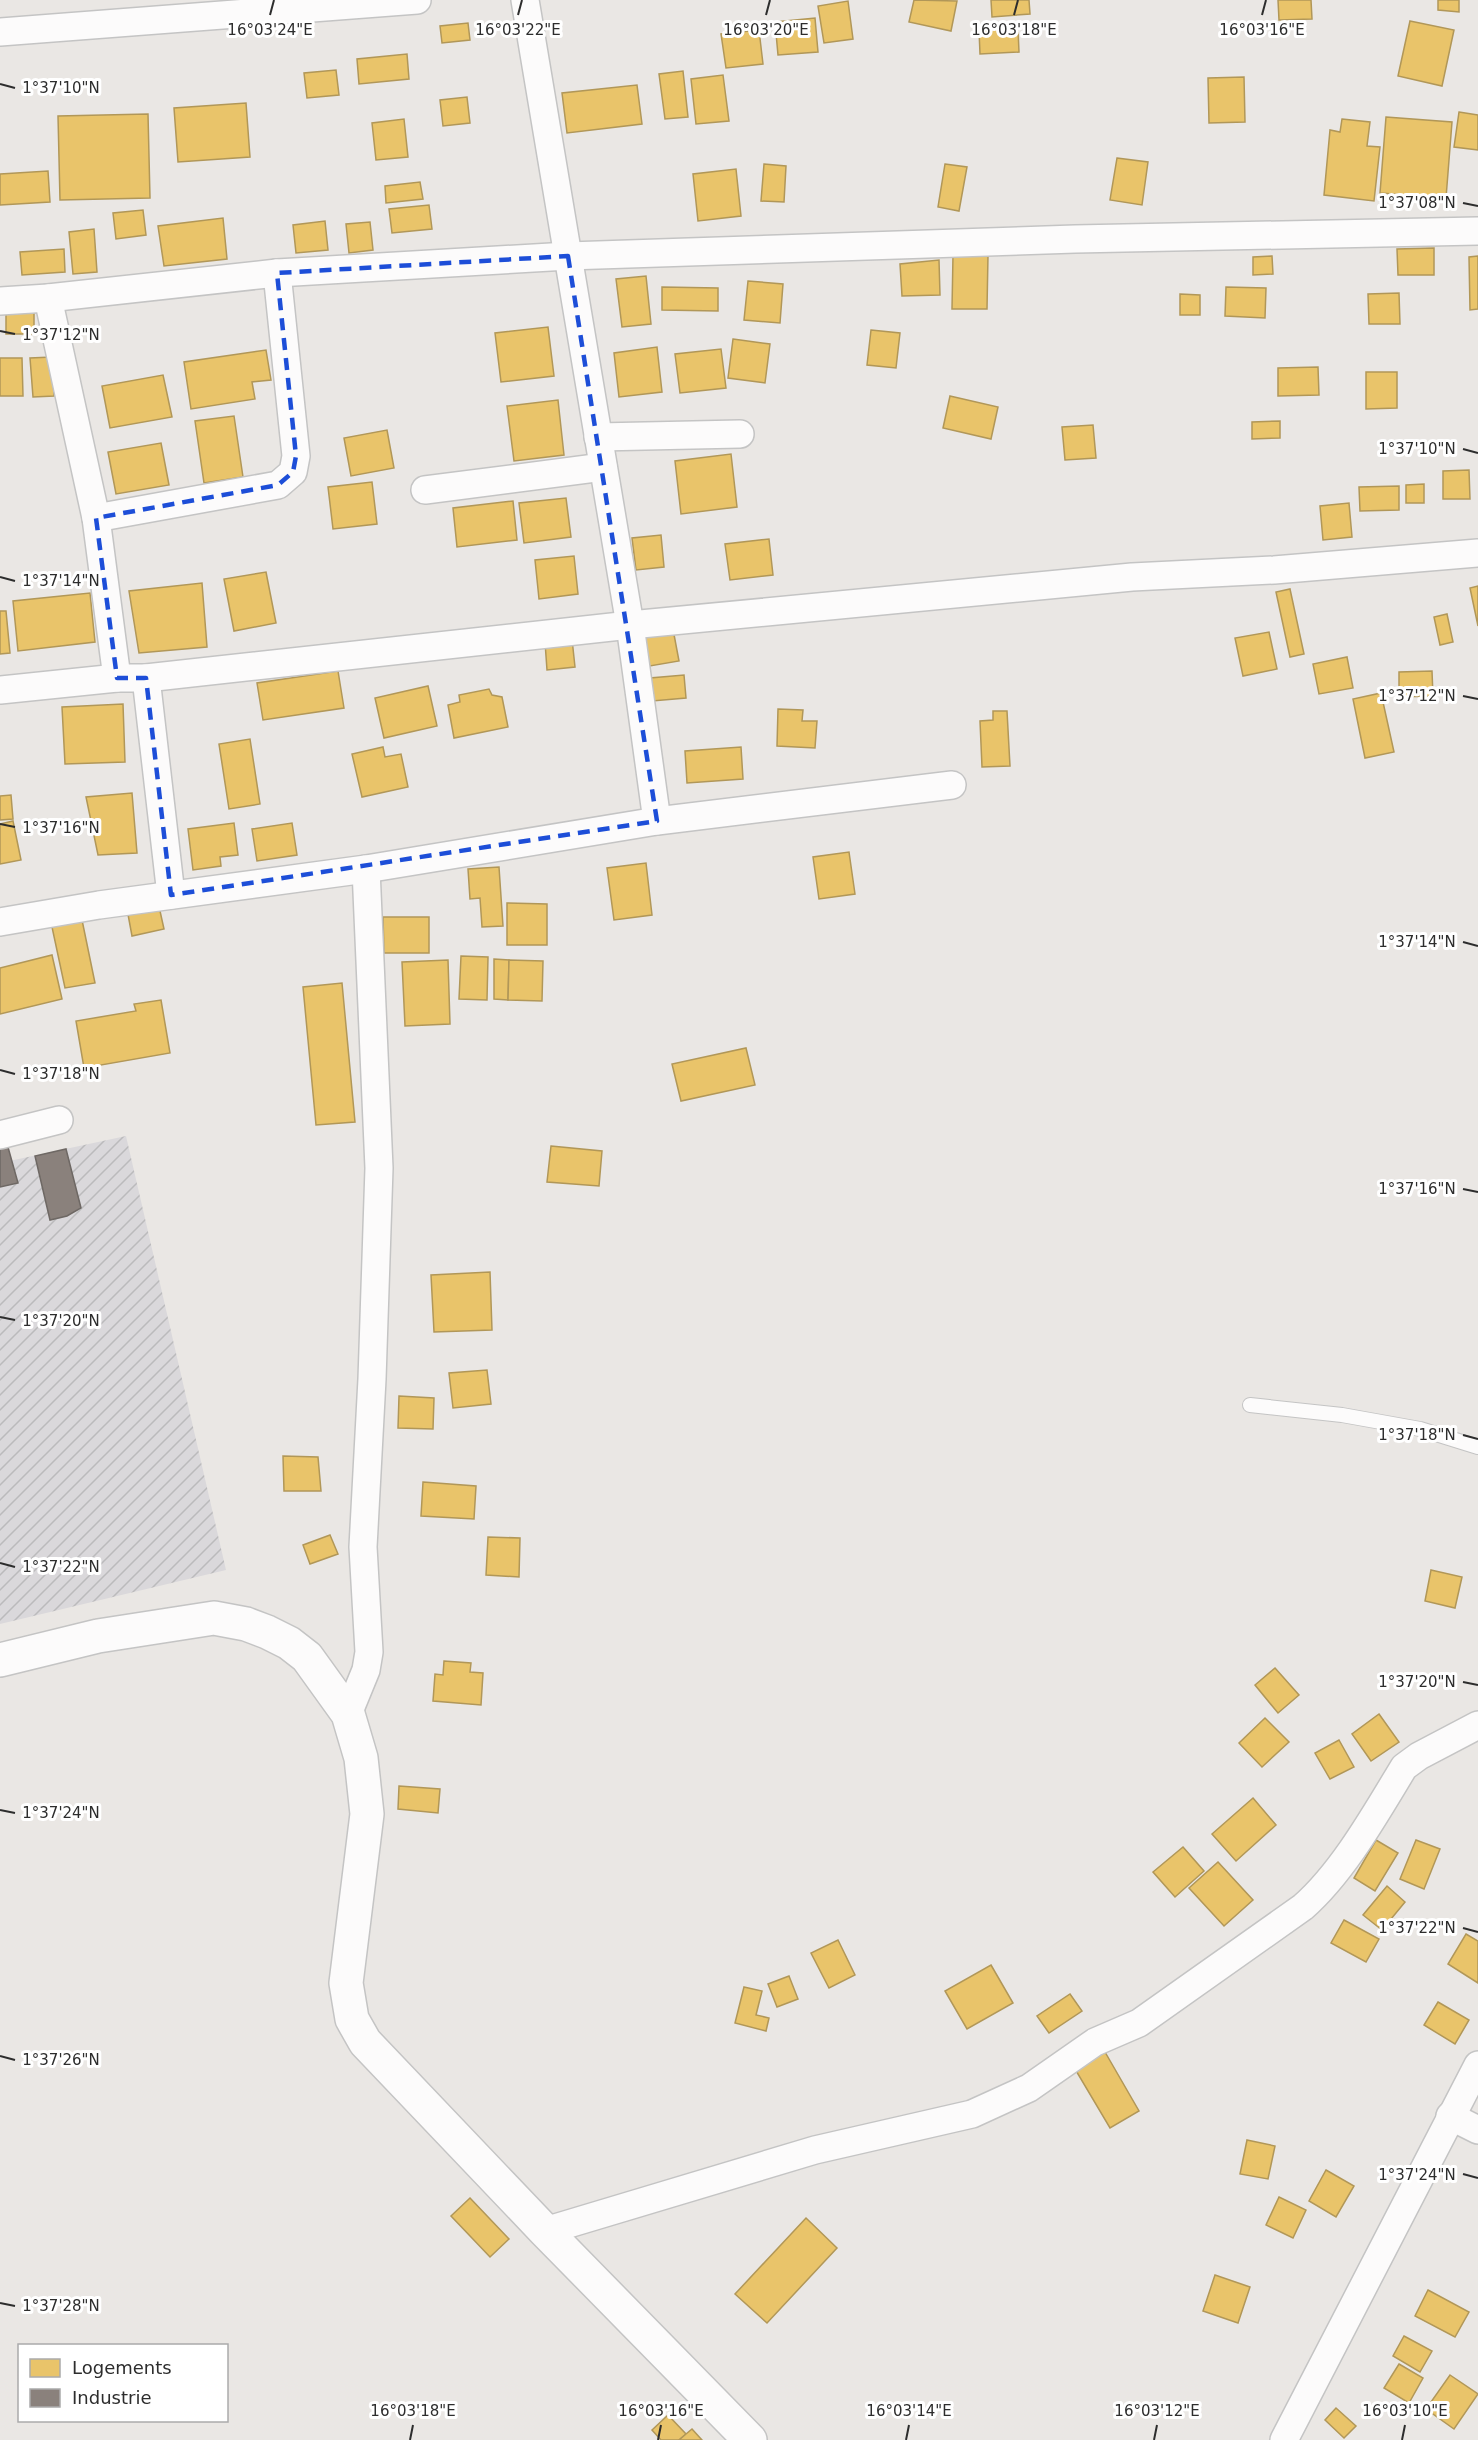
<svg xmlns="http://www.w3.org/2000/svg" width="1478" height="2440" viewBox="0 0 1478 2440" font-family="'DejaVu Sans',sans-serif">
  <style>
    .industrial { fill: url(#industrial-furrows) }
    .homes { fill: #e9c46a; stroke: #b19758; stroke-width: 1.5 }
    .industry { fill: #8a817c; stroke: #6e6864; stroke-width: 1.5 }
    .lines { fill: none; stroke-linecap: round; stroke-linejoin: round }
    .lane-casing { stroke: #c4c4c4; stroke-width: 16 }
    .street-casing { stroke: #c4c4c4; stroke-width: 30 }
    .secondary-casing { stroke: #c4c4c4; stroke-width: 36 }
    .lane { stroke: #fcfbfb; stroke-width: 14 }
    .street { stroke: #fcfbfb; stroke-width: 27 }
    .secondary { stroke: #fcfbfb; stroke-width: 33 }
    .marked { fill: none; stroke: #1d4ed8; stroke-width: 4.5; stroke-dasharray: 12 8; stroke-linejoin: round }
    .ticks { fill: none; stroke: #2d2d2d; stroke-width: 2 }
    .ticks-label { font-size: 15px; text-anchor: middle; fill: #2d2d2d; stroke: #fff; stroke-width: 6; stroke-linejoin: round; paint-order: stroke }
  </style>
  <defs>
    <pattern id="industrial-furrows" width="10" height="10" patternUnits="userSpaceOnUse" patternTransform="scale(1.5)"><rect width="10" height="10" fill="#dad8db"/><path d="M-1 1l2-2M0 10L10 0M9 11l2-2" fill="none" stroke="#bbbabc"/></pattern>
  </defs>
  <rect width="100%" height="100%" fill="#eae7e4"/>
  <path class="industrial" d="M 126,1136 L 226,1570 L 0,1624 L 0,1163 Z"/>
  <g class="homes">
    <path d="M 914,0 L 957,1 L 951,31 L 909,22 Z"/>
    <path d="M 991,0 L 1029,0 L 1030,14 L 992,17 Z"/>
    <path d="M 1278,0 L 1311,0 L 1312,19 L 1279,20 Z"/>
    <path d="M 1438,0 L 1459,0 L 1459,12 L 1438,10 Z"/>
    <path d="M 848,1 L 853,39 L 824,43 L 818,6 Z"/>
    <path d="M 815,18 L 818,52 L 778,55 L 775,22 Z"/>
    <path d="M 1410,21 L 1454,30 L 1442,86 L 1398,76 Z"/>
    <path d="M 468,23 L 470,40 L 442,43 L 440,26 Z"/>
    <path d="M 1018,29 L 1019,52 L 980,54 L 979,30 Z"/>
    <path d="M 759,30 L 763,64 L 726,68 L 721,34 Z"/>
    <path d="M 407,54 L 409,79 L 359,84 L 357,59 Z"/>
    <path d="M 336,70 L 339,95 L 307,98 L 304,73 Z"/>
    <path d="M 683,71 L 688,117 L 665,119 L 659,74 Z"/>
    <path d="M 723,75 L 729,121 L 696,124 L 691,79 Z"/>
    <path d="M 1244,77 L 1245,122 L 1209,123 L 1208,78 Z"/>
    <path d="M 637,85 L 642,124 L 567,133 L 562,93 Z"/>
    <path d="M 467,97 L 470,123 L 443,126 L 440,100 Z"/>
    <path d="M 246,103 L 250,157 L 178,162 L 174,108 Z"/>
    <path d="M 1459,112 L 1478,115 L 1478,150 L 1454,147 Z"/>
    <path d="M 148,114 L 150,198 L 60,200 L 58,116 Z"/>
    <path d="M 1386,117 L 1452,122 L 1446,198 L 1380,193 Z"/>
    <path d="M 404,119 L 408,157 L 376,160 L 372,123 Z"/>
    <path d="M 1342,119 L 1370,122 L 1367,146 L 1380,147 L 1374,201 L 1324,195 L 1330,130 L 1340,132 Z"/>
    <path d="M 1117,158 L 1148,162 L 1142,205 L 1110,200 Z"/>
    <path d="M 764,164 L 786,166 L 784,202 L 761,201 Z"/>
    <path d="M 945,164 L 967,167 L 959,211 L 938,207 Z"/>
    <path d="M 736,169 L 741,216 L 698,221 L 693,174 Z"/>
    <path d="M 48,171 L 50,202 L 0,205 L 0,174 Z"/>
    <path d="M 420,182 L 423,199 L 386,203 L 385,186 Z"/>
    <path d="M 429,205 L 432,229 L 392,233 L 389,209 Z"/>
    <path d="M 143,210 L 146,235 L 116,239 L 113,213 Z"/>
    <path d="M 223,218 L 227,259 L 164,266 L 158,226 Z"/>
    <path d="M 325,221 L 328,250 L 296,253 L 293,225 Z"/>
    <path d="M 370,222 L 373,250 L 349,253 L 346,224 Z"/>
    <path d="M 94,229 L 97,272 L 73,274 L 69,232 Z"/>
    <path d="M 1434,248 L 1434,275 L 1398,275 L 1397,249 Z"/>
    <path d="M 64,249 L 65,272 L 22,275 L 20,252 Z"/>
    <path d="M 953,255 L 988,255 L 987,309 L 952,309 Z"/>
    <path d="M 1272,256 L 1273,274 L 1253,275 L 1253,257 Z"/>
    <path d="M 1478,256 L 1478,309 L 1470,310 L 1469,257 Z"/>
    <path d="M 939,260 L 940,295 L 902,296 L 900,264 Z"/>
    <path d="M 646,276 L 651,324 L 622,327 L 616,279 Z"/>
    <path d="M 748,281 L 783,284 L 780,323 L 744,320 Z"/>
    <path d="M 662,287 L 718,288 L 718,311 L 662,310 Z"/>
    <path d="M 1226,287 L 1266,288 L 1265,318 L 1225,316 Z"/>
    <path d="M 1399,293 L 1400,324 L 1369,324 L 1368,294 Z"/>
    <path d="M 1180,294 L 1200,295 L 1200,315 L 1180,315 Z"/>
    <rect x="6" y="313" width="28" height="21"/>
    <path d="M 548,327 L 554,376 L 501,382 L 495,333 Z"/>
    <path d="M 871,330 L 900,333 L 896,368 L 867,365 Z"/>
    <path d="M 733,339 L 770,344 L 765,383 L 728,378 Z"/>
    <path d="M 657,347 L 662,392 L 619,397 L 614,353 Z"/>
    <path d="M 721,349 L 726,388 L 680,393 L 675,354 Z"/>
    <path d="M 266,350 L 271,380 L 252,382 L 255,399 L 191,409 L 184,362 Z"/>
    <path d="M 52,357 L 54,396 L 33,397 L 30,358 Z"/>
    <path d="M 0,358 L 22,358 L 23,396 L 0,396 Z"/>
    <path d="M 1318,367 L 1319,395 L 1278,396 L 1278,368 Z"/>
    <path d="M 1366,372 L 1397,372 L 1397,408 L 1366,409 Z"/>
    <path d="M 163,375 L 172,417 L 110,428 L 102,386 Z"/>
    <path d="M 950,396 L 998,407 L 991,439 L 943,428 Z"/>
    <path d="M 558,400 L 564,455 L 514,461 L 507,406 Z"/>
    <path d="M 234,416 L 243,477 L 204,483 L 195,421 Z"/>
    <path d="M 1280,421 L 1280,438 L 1252,439 L 1252,422 Z"/>
    <path d="M 1093,425 L 1096,458 L 1065,460 L 1062,427 Z"/>
    <path d="M 387,430 L 394,468 L 351,476 L 344,438 Z"/>
    <path d="M 161,443 L 169,485 L 116,494 L 108,452 Z"/>
    <path d="M 731,454 L 737,507 L 681,514 L 675,461 Z"/>
    <path d="M 1469,470 L 1470,499 L 1443,499 L 1443,471 Z"/>
    <path d="M 372,482 L 377,524 L 333,529 L 328,487 Z"/>
    <path d="M 1424,484 L 1424,503 L 1406,503 L 1406,485 Z"/>
    <path d="M 1399,486 L 1399,510 L 1360,511 L 1359,487 Z"/>
    <path d="M 566,498 L 571,537 L 524,543 L 519,503 Z"/>
    <path d="M 513,501 L 517,540 L 457,547 L 453,508 Z"/>
    <path d="M 1349,503 L 1352,537 L 1323,540 L 1320,506 Z"/>
    <path d="M 661,535 L 664,567 L 636,570 L 632,538 Z"/>
    <path d="M 769,539 L 773,575 L 730,580 L 725,544 Z"/>
    <path d="M 574,556 L 578,594 L 539,599 L 535,560 Z"/>
    <path d="M 266,572 L 276,623 L 234,631 L 224,579 Z"/>
    <path d="M 202,583 L 207,647 L 139,653 L 129,591 Z"/>
    <path d="M 1478,586 L 1478,626 L 1470,588 Z"/>
    <path d="M 1290,589 L 1304,654 L 1290,657 L 1276,592 Z"/>
    <path d="M 90,593 L 95,642 L 18,651 L 13,601 Z"/>
    <path d="M 669,608 L 679,661 L 644,667 L 635,615 Z"/>
    <path d="M 0,611 L 6,611 L 10,653 L 0,654 Z"/>
    <path d="M 1447,614 L 1453,642 L 1440,645 L 1434,617 Z"/>
    <path d="M 1269,632 L 1277,669 L 1243,676 L 1235,638 Z"/>
    <path d="M 572,639 L 575,667 L 547,670 L 545,642 Z"/>
    <path d="M 1347,657 L 1353,688 L 1319,694 L 1313,664 Z"/>
    <path d="M 338,671 L 344,708 L 263,720 L 257,683 Z"/>
    <path d="M 1432,671 L 1433,696 L 1399,697 L 1399,672 Z"/>
    <path d="M 684,675 L 686,698 L 652,701 L 650,678 Z"/>
    <path d="M 428,686 L 437,726 L 384,738 L 375,698 Z"/>
    <path d="M 489,689 L 492,695 L 502,697 L 508,727 L 454,738 L 448,705 L 460,702 L 459,695 Z"/>
    <path d="M 1381,693 L 1394,752 L 1365,758 L 1353,699 Z"/>
    <path d="M 123,704 L 125,762 L 65,764 L 62,707 Z"/>
    <path d="M 778,709 L 803,710 L 802,721 L 817,721 L 815,748 L 777,746 Z"/>
    <path d="M 993,711 L 1007,711 L 1010,766 L 982,767 L 980,721 L 993,720 Z"/>
    <path d="M 250,739 L 260,804 L 229,809 L 219,744 Z"/>
    <path d="M 383,747 L 385,757 L 401,754 L 408,787 L 362,797 L 352,754 Z"/>
    <path d="M 741,747 L 743,779 L 687,783 L 685,751 Z"/>
    <path d="M 132,793 L 137,853 L 98,855 L 86,797 Z"/>
    <path d="M 11,795 L 13,819 L 0,820 L 0,796 Z"/>
    <path d="M 13,821 L 21,860 L 0,864 L 0,824 Z"/>
    <path d="M 234,823 L 238,855 L 220,857 L 221,866 L 193,870 L 188,829 Z"/>
    <path d="M 292,823 L 297,855 L 257,861 L 252,829 Z"/>
    <path d="M 849,852 L 855,894 L 819,899 L 813,857 Z"/>
    <path d="M 646,863 L 652,915 L 614,920 L 607,868 Z"/>
    <path d="M 499,867 L 503,926 L 482,927 L 480,898 L 470,899 L 468,869 Z"/>
    <path d="M 158,902 L 164,929 L 132,936 L 127,909 Z"/>
    <path d="M 507,903 L 547,904 L 547,945 L 507,945 Z"/>
    <path d="M 383,917 L 429,917 L 429,953 L 384,953 Z"/>
    <path d="M 82,920 L 95,983 L 65,988 L 52,927 Z"/>
    <path d="M 52,955 L 62,999 L 0,1014 L 0,968 Z"/>
    <path d="M 461,956 L 488,957 L 487,1000 L 459,999 Z"/>
    <path d="M 494,959 L 509,960 L 508,1000 L 494,999 Z"/>
    <path d="M 448,960 L 450,1024 L 405,1026 L 402,962 Z"/>
    <path d="M 509,960 L 543,961 L 542,1001 L 508,1000 Z"/>
    <path d="M 342,983 L 355,1122 L 316,1125 L 303,987 Z"/>
    <path d="M 161,1000 L 170,1053 L 84,1068 L 76,1021 L 136,1011 L 134,1004 Z"/>
    <path d="M 746,1048 L 755,1085 L 681,1101 L 672,1064 Z"/>
    <path d="M 551,1146 L 602,1151 L 599,1186 L 547,1182 Z"/>
    <path d="M 490,1272 L 492,1330 L 434,1332 L 431,1275 Z"/>
    <path d="M 487,1370 L 491,1404 L 453,1408 L 449,1373 Z"/>
    <path d="M 399,1396 L 434,1398 L 433,1429 L 398,1428 Z"/>
    <path d="M 283,1456 L 318,1457 L 321,1491 L 284,1491 Z"/>
    <path d="M 423,1482 L 476,1486 L 474,1519 L 421,1516 Z"/>
    <path d="M 330,1535 L 338,1554 L 310,1564 L 303,1545 Z"/>
    <path d="M 488,1537 L 520,1538 L 519,1577 L 486,1575 Z"/>
    <path d="M 1431,1570 L 1462,1577 L 1455,1608 L 1425,1601 Z"/>
    <path d="M 444,1661 L 471,1663 L 470,1672 L 483,1673 L 481,1705 L 433,1701 L 435,1674 L 443,1675 Z"/>
    <path d="M 1275,1668 L 1299,1695 L 1278,1713 L 1255,1685 Z"/>
    <path d="M 1379,1714 L 1399,1742 L 1371,1761 L 1352,1734 Z"/>
    <path d="M 1265,1718 L 1289,1742 L 1262,1767 L 1239,1743 Z"/>
    <path d="M 1339,1740 L 1354,1767 L 1330,1779 L 1315,1753 Z"/>
    <path d="M 399,1786 L 440,1789 L 438,1813 L 398,1809 Z"/>
    <path d="M 1253,1798 L 1276,1825 L 1236,1861 L 1212,1834 Z"/>
    <path d="M 1376,1840 L 1398,1853 L 1375,1891 L 1354,1878 Z"/>
    <path d="M 1416,1840 L 1440,1849 L 1424,1889 L 1400,1879 Z"/>
    <path d="M 1183,1847 L 1204,1871 L 1175,1897 L 1153,1872 Z"/>
    <path d="M 1218,1862 L 1253,1900 L 1224,1926 L 1189,1888 Z"/>
    <path d="M 1387,1886 L 1405,1902 L 1382,1930 L 1363,1915 Z"/>
    <path d="M 1344,1920 L 1379,1939 L 1366,1962 L 1331,1943 Z"/>
    <path d="M 1466,1934 L 1478,1941 L 1478,1983 L 1448,1964 Z"/>
    <path d="M 838,1940 L 855,1975 L 829,1988 L 811,1953 Z"/>
    <path d="M 991,1965 L 1013,2003 L 967,2029 L 945,1991 Z"/>
    <path d="M 789,1976 L 798,1999 L 777,2007 L 768,1984 Z"/>
    <path d="M 744,1987 L 762,1991 L 756,2015 L 769,2018 L 766,2031 L 735,2023 Z"/>
    <path d="M 1070,1994 L 1082,2011 L 1049,2033 L 1037,2016 Z"/>
    <path d="M 1438,2002 L 1469,2020 L 1455,2044 L 1424,2025 Z"/>
    <path d="M 1105,2052 L 1139,2111 L 1110,2128 L 1075,2069 Z"/>
    <path d="M 1247,2140 L 1275,2146 L 1268,2179 L 1240,2174 Z"/>
    <path d="M 1326,2170 L 1354,2186 L 1336,2217 L 1309,2201 Z"/>
    <path d="M 1279,2197 L 1306,2210 L 1293,2238 L 1266,2225 Z"/>
    <path d="M 470,2198 L 509,2239 L 490,2257 L 451,2216 Z"/>
    <path d="M 806,2218 L 837,2248 L 767,2323 L 735,2294 Z"/>
    <path d="M 1215,2275 L 1250,2287 L 1238,2323 L 1203,2311 Z"/>
    <path d="M 1428,2290 L 1469,2312 L 1455,2337 L 1415,2316 Z"/>
    <path d="M 1404,2336 L 1432,2351 L 1420,2372 L 1393,2356 Z"/>
    <path d="M 1399,2364 L 1423,2378 L 1409,2403 L 1384,2388 Z"/>
    <path d="M 1450,2375 L 1478,2394 L 1454,2429 L 1426,2409 Z"/>
    <path d="M 1336,2408 L 1356,2426 L 1344,2438 L 1325,2420 Z"/>
    <path d="M 668,2415 L 686,2434 L 679,2440 L 661,2440 L 652,2430 Z"/>
    <path d="M 692,2429 L 702,2440 L 679,2440 L 686,2434 Z"/>
  </g>
  <g class="industry">
    <path d="M 6,1140 L 18,1183 L 0,1187 L 0,1142 Z"/>
    <path d="M 66,1149 L 81,1208 L 67,1216 L 50,1220 L 35,1156 Z"/>
  </g>
  <g class="lines">
    <g class="lane-casing">
      <path id="lane" d="M 1250,1405 L 1342,1415 L 1420,1429 L 1478,1447"/>
    </g>
    <g class="street-casing">
      <g id="street">
        <path d="M 525,0 L 630,625 L 657,821"/>
        <path d="M 0,32 L 417,0"/>
        <path d="M 48,298 L 96,518 L 117,678"/>
        <path d="M 0,301 L 48,298 L 277,273 L 568,256 L 1075,239 L 1478,231"/>
        <path d="M 598,437 L 740,434"/>
        <path d="M 425,490 L 603,467"/>
        <path d="M 96,518 L 278,485 L 293,472 L 296,456 L 277,273"/>
        <path d="M 146,678 L 171,895"/>
        <path d="M 0,690 L 117,678 L 146,678 L 630,625 L 1132,577 L 1274,570 L 1478,553"/>
        <path d="M 0,922 L 99,905 L 366,869 L 657,821 L 952,785"/>
        <path d="M 0,1135 L 59,1120"/>
        <path d="M 348,1714 L 366,1670 L 369,1652 L 363,1547 L 372,1379 L 379,1168 L 366,869"/>
        <path d="M 1450,2116 L 1478,2130"/>
        <path d="M 545,2231 L 815,2150 L 972,2114 L 1029,2088 L 1095,2042 L 1139,2023 L 1303,1907 C 1343,1872 1376,1813 1404,1767 L 1419,1756 L 1478,1725"/>
        <path d="M 1284,2440 L 1478,2065"/>
      </g>
    </g>
    <g class="secondary-casing">
      <path id="secondary" d="M 0,1660 L 98,1636 L 214,1618 L 246,1624 L 267,1632 L 289,1643 L 307,1657 L 348,1714 L 361,1758 L 367,1814 L 346,1983 L 352,2019 L 365,2042 L 545,2231 L 750,2440"/>
    </g>
    <use href="#lane" class="lane"/>
    <use href="#street" class="street"/>
    <use href="#secondary" class="secondary"/>
  </g>
  <path class="marked" d="M 568,256 L 657,821 L 171,895 L 146,678 L 117,678 L 96,518 L 278,485 L 293,472 L 296,456 L 277,273 Z"/>
  <path class="ticks" d="M 270,15 L 274,0M 518,15 L 522,0M 766,15 L 770,0M 1014,15 L 1018,0M 1262,15 L 1266,0M 0,84 L 15,88M 1463,203 L 1478,206M 0,331 L 15,334M 1463,449 L 1478,453M 0,577 L 15,581M 1463,696 L 1478,699M 0,824 L 15,827M 1463,942 L 1478,946M 0,1070 L 15,1074M 1463,1189 L 1478,1192M 0,1317 L 15,1320M 1463,1435 L 1478,1439M 0,1563 L 15,1567M 1463,1682 L 1478,1685M 0,1810 L 15,1813M 1463,1928 L 1478,1932M 0,2056 L 15,2060M 1463,2174 L 1478,2178M 0,2303 L 15,2306M 410,2440 L 413,2425M 658,2440 L 661,2425M 906,2440 L 909,2425M 1154,2440 L 1157,2425M 1402,2440 L 1405,2425"/>
  <g class="ticks-label">
    <text x="270" y="35">16°03'24"E</text>
    <text x="518" y="35">16°03'22"E</text>
    <text x="766" y="35">16°03'20"E</text>
    <text x="1014" y="35">16°03'18"E</text>
    <text x="1262" y="35">16°03'16"E</text>
    <text x="61" y="93">1°37'10"N</text>
    <text x="1417" y="208">1°37'08"N</text>
    <text x="61" y="340">1°37'12"N</text>
    <text x="1417" y="454">1°37'10"N</text>
    <text x="61" y="586">1°37'14"N</text>
    <text x="1417" y="701">1°37'12"N</text>
    <text x="61" y="833">1°37'16"N</text>
    <text x="1417" y="947">1°37'14"N</text>
    <text x="61" y="1079">1°37'18"N</text>
    <text x="1417" y="1194">1°37'16"N</text>
    <text x="61" y="1326">1°37'20"N</text>
    <text x="1417" y="1440">1°37'18"N</text>
    <text x="61" y="1572">1°37'22"N</text>
    <text x="1417" y="1687">1°37'20"N</text>
    <text x="61" y="1818">1°37'24"N</text>
    <text x="1417" y="1933">1°37'22"N</text>
    <text x="61" y="2065">1°37'26"N</text>
    <text x="1417" y="2180">1°37'24"N</text>
    <text x="61" y="2311">1°37'28"N</text>
    <text x="413" y="2416">16°03'18"E</text>
    <text x="661" y="2416">16°03'16"E</text>
    <text x="909" y="2416">16°03'14"E</text>
    <text x="1157" y="2416">16°03'12"E</text>
    <text x="1405" y="2416">16°03'10"E</text>
  </g>
  <rect x="18" y="2344" width="210" height="78" fill="#ffffff" stroke="#ababab" stroke-width="1.5"/>
  <rect x="30" y="2359" width="30" height="18" fill="#e9c46a" stroke="#ababab" stroke-width="1.5"/>
  <text x="72" y="2374" font-size="18" fill="#2d2d2d">Logements</text>
  <rect x="30" y="2389" width="30" height="18" fill="#8a817c" stroke="#ababab" stroke-width="1.5"/>
  <text x="72" y="2404" font-size="18" fill="#2d2d2d">Industrie</text>
</svg>
